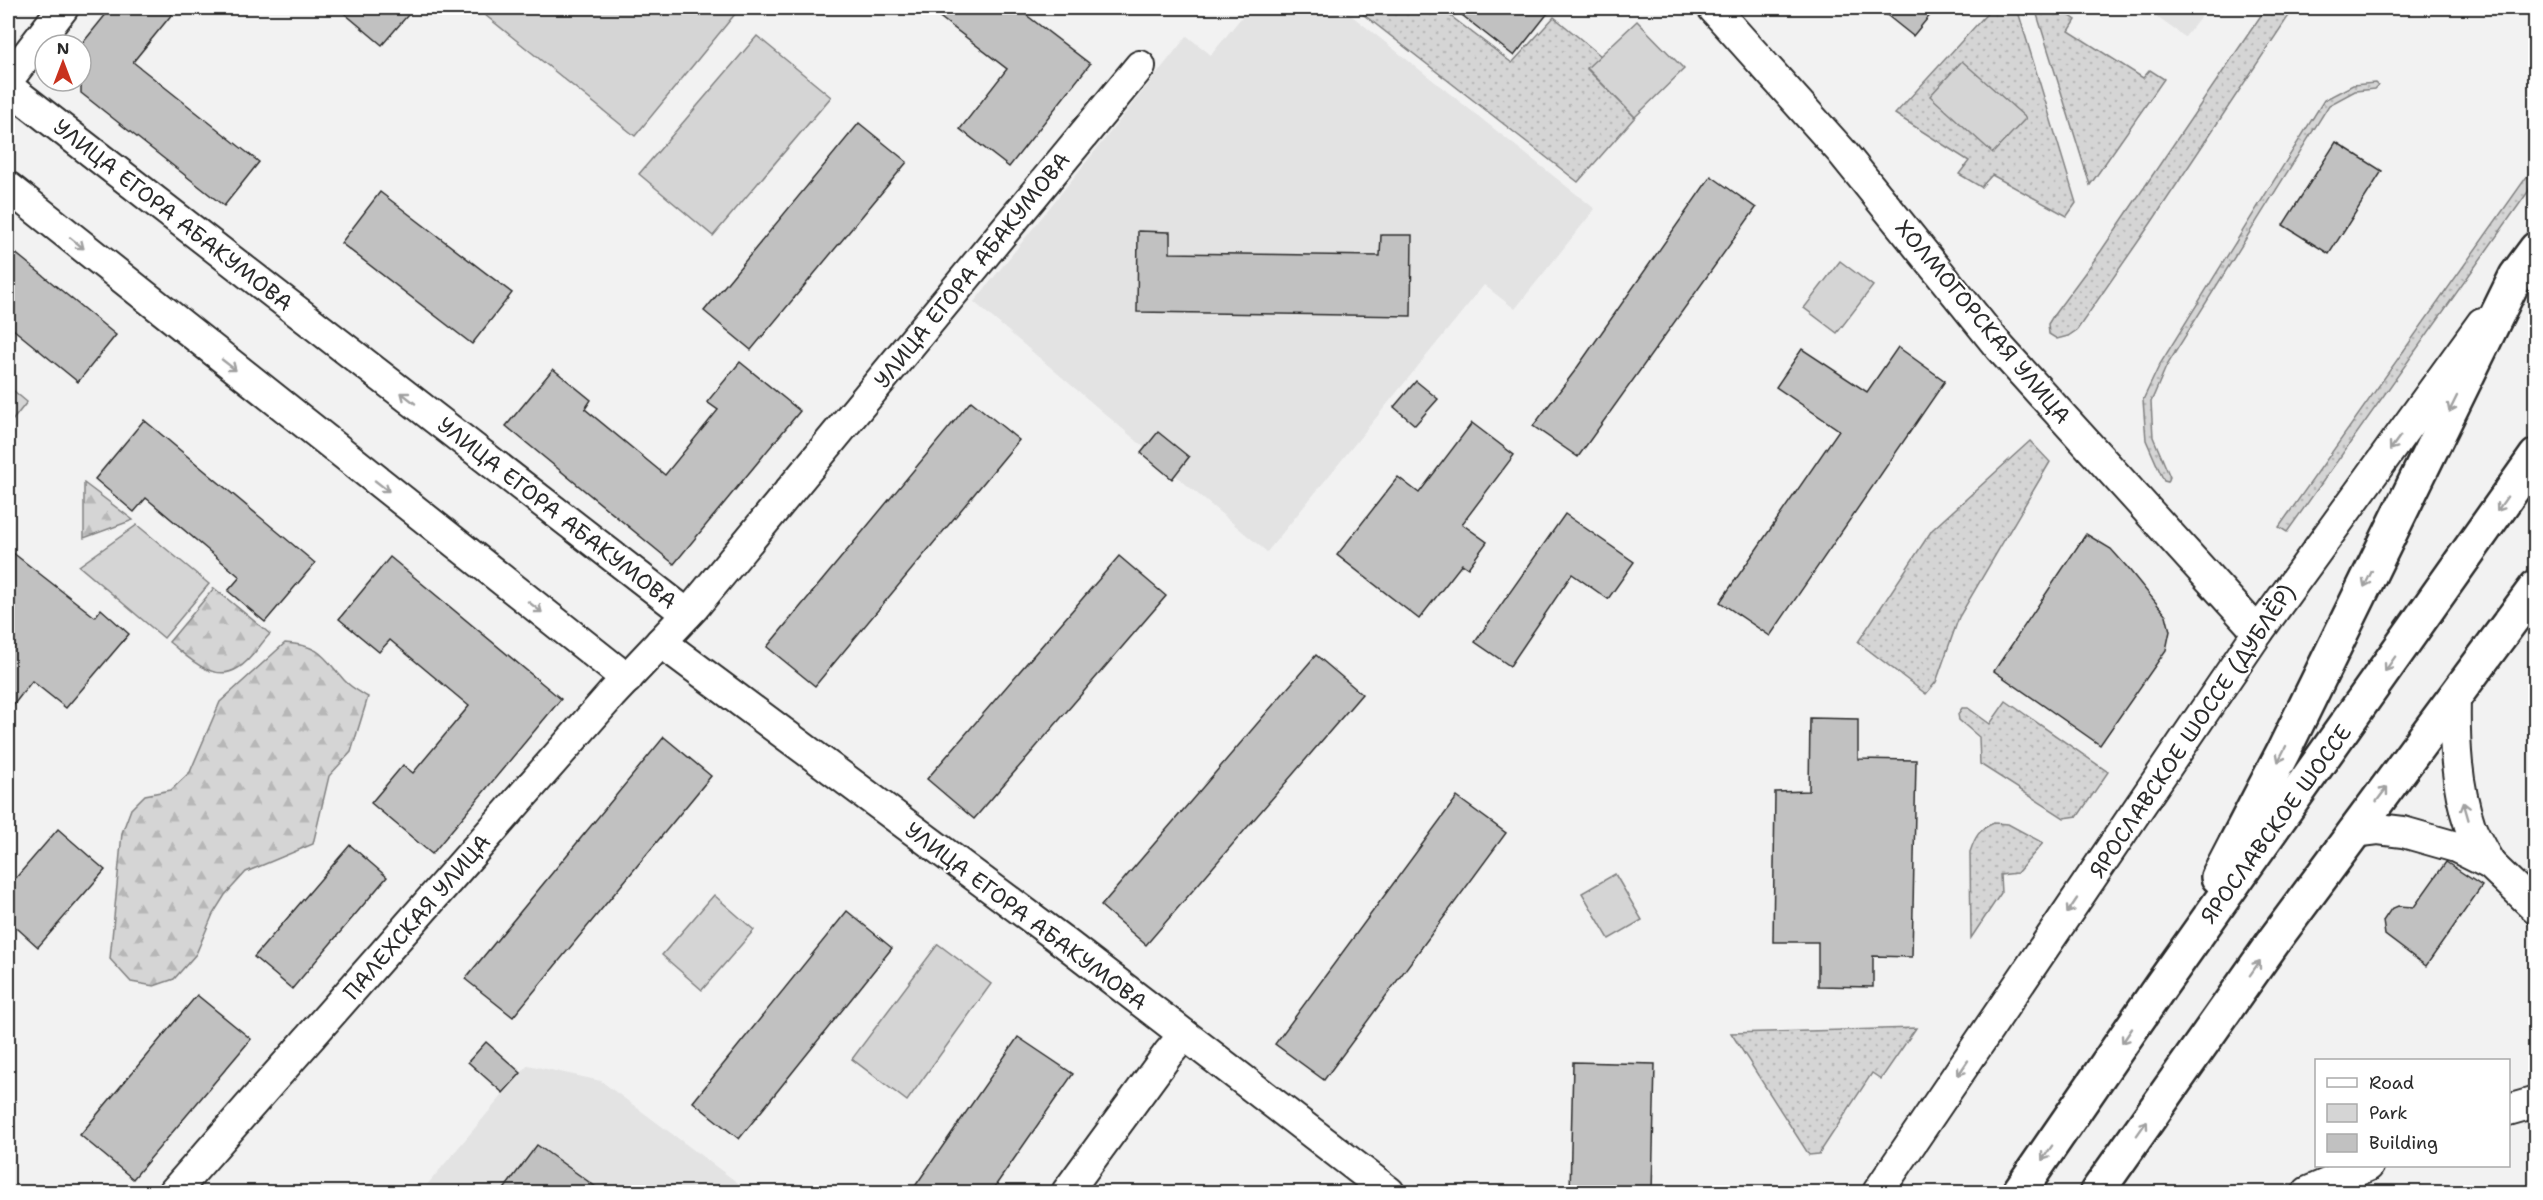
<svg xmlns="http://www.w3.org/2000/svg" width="2543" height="1200" viewBox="0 0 2543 1200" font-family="'Shantell Sans',sans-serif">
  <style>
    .built { fill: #e3e3e3 }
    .grass { fill: url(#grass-dots); stroke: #808080; stroke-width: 1.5 }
    .forest { fill: url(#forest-firs); stroke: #808080; stroke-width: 1.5 }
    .park { fill: #d5d5d5; stroke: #808080; stroke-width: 1.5 }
    .building { fill: #c1c1c1; stroke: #2b2b2b; stroke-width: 1.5 }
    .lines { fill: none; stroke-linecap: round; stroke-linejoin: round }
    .minor-casing { stroke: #2b2b2b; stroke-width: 34 }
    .major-casing { stroke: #2b2b2b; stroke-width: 38 }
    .minor { stroke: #fff; stroke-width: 30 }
    .major { stroke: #fff; stroke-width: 33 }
    .oneway { stroke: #a0a0a0 }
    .labels { text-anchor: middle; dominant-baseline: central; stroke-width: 4.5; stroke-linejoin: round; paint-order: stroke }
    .street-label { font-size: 22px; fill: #2b2b2b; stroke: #fff }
  </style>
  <defs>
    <pattern id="grass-dots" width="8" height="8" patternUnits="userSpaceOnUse" patternTransform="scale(1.5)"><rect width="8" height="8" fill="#d5d5d5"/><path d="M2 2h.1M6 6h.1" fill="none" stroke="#b7b7b7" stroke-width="1.8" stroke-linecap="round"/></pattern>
    <pattern id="forest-firs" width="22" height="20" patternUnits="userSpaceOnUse" patternTransform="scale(1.5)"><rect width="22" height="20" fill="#d5d5d5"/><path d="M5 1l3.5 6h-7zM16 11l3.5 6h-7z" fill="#b7b7b7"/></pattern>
  </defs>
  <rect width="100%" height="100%" fill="#f2f2f2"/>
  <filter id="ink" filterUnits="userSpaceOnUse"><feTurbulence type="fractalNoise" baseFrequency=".0167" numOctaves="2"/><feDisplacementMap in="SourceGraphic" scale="12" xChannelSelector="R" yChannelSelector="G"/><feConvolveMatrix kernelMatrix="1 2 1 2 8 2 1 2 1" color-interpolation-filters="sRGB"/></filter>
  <g filter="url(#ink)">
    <g class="built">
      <path d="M 1249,8 L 1342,8 L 1595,209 L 1515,309 L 1484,285 L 1267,552 L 1175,475 L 1189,457 L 1158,432 L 1145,448 L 974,302 L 1187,36 L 1211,55 Z"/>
      <path d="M 2144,8 L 2208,8 L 2185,37 Z"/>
      <path d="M 528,1065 L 601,1081 L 750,1192 L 421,1192 Z"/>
    </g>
    <g class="grass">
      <path d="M 1355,8 L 1440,8 L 1512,63 L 1554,17 L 1601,56 L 1587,69 L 1635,117 L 1578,182 Z"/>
      <path d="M 1992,8 L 2017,8 L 2076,203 L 2067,216 L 1992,175 L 1981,187 L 1959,174 L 1969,161 L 1895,114 Z"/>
      <path d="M 2035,8 L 2058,8 L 2076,20 L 2069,31 L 2143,78 L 2150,70 L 2164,79 L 2090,185 Z"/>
      <path d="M 2266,8 L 2294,8 L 2151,223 L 2077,330 L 2068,336 L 2057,339 L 2049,334 L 2048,324 L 2053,316 L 2101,251 Z"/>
      <path d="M 2375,83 L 2378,86 L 2375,89 L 2355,91 L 2329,105 L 2166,367 L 2151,402 L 2153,437 L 2170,477 L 2168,482 L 2164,481 L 2146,440 L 2143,400 L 2160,364 L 2324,100 L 2353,85 Z"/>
      <path d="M 2535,165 L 2535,182 L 2287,532 L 2279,527 Z"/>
      <path d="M 2030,441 L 2050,462 L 1959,617 L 1936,682 L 1926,694 L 1858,642 L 1932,530 Z"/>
      <path d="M 2006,701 L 2108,772 L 2078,816 L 2064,818 L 1980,764 L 1979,737 L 1959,720 L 1958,714 L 1962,708 L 1968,708 L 1990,724 Z"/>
      <path d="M 1994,823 L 2008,824 L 2043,843 L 2017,873 L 2000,875 L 2001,893 L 1971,938 L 1970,852 C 1975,837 1979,829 1994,823 Z"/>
      <path d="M 1916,1028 L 1881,1079 L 1872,1073 L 1819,1154 L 1809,1155 L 1731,1033 Z"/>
    </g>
    <g class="forest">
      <path d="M 84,483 L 133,520 L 84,538 Z"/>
      <path d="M 214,588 L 270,634 C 260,644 251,661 238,668 C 213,684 188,657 169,642 Z"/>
      <path d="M 285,643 C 320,645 323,656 344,680 C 350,687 360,692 368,697 L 351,752 L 329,776 L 313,844 L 246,872 L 225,895 L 213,914 L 196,954 L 174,979 L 154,986 L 131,982 L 110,959 L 122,833 L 131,809 L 145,795 L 171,790 L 190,772 L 220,702 Z"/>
    </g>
    <g class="park">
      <path d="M 491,8 L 740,8 L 635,136 L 485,15 Z"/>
      <path d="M 1637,21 L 1684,69 L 1635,117 L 1587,68 Z"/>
      <path d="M 757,36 L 831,97 L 713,236 L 639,174 Z"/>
      <path d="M 1962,61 L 2026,118 L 1993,153 L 1930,96 Z"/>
      <path d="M 1840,261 L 1873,286 L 1837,333 L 1804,308 Z"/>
      <path d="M 8,386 L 27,402 L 8,426 Z"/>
      <path d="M 137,525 L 209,584 L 164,638 L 79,566 Z"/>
      <path d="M 1615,874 L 1642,920 L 1609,939 L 1582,893 Z"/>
      <path d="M 714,895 L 754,930 L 702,990 L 662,955 Z"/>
      <path d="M 938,944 L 991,984 L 907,1101 L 852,1059 Z"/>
    </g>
    <g class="building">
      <path d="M 111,8 L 177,8 L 133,62 L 259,162 L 224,206 L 81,93 L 81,45 Z"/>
      <path d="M 338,8 L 414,8 L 382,45 Z"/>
      <path d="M 928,8 L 1017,8 L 1090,64 L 1009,167 L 960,129 L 1007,69 Z"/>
      <path d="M 1453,8 L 1552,8 L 1514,56 Z"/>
      <path d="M 1878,8 L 1936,8 L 1913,36 Z"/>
      <path d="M 859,123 L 907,162 L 751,350 L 704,311 Z"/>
      <path d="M 2336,142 L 2382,171 L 2329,254 L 2283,225 Z"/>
      <path d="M 1711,176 L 1756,208 L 1578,457 L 1533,426 L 1574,372 Z"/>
      <path d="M 380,192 L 512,293 L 472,344 L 341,243 Z"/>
      <path d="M 1138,231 L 1170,232 L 1170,253 L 1380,256 L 1381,235 L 1412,235 L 1411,316 L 1137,312 Z"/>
      <path d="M 8,247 L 116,335 L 78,382 L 8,325 Z"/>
      <path d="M 1898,347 L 1945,381 L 1770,636 L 1720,602 L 1839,430 L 1776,387 L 1802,349 L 1867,392 Z"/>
      <path d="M 740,362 L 800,411 L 674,564 L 506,426 L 553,369 L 591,400 L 585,409 L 665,475 L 718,410 L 707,402 Z"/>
      <path d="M 1416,381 L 1438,399 L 1415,425 L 1394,407 Z"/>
      <path d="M 971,401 L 1019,440 L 815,686 L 767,647 Z"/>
      <path d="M 144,420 L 315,563 L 265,622 L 228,591 L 240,577 L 146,498 L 134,512 L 95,479 Z"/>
      <path d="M 1472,423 L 1514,455 L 1462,524 L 1487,542 L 1468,568 L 1462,564 L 1419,619 L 1337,555 L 1398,477 L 1419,493 Z"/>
      <path d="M 1158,432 L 1189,457 L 1172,479 L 1141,453 Z"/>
      <path d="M 1565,514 L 1634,562 L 1608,599 L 1572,574 L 1510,666 L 1475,642 Z"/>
      <path d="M 2086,534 L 2111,549 L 2127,567 L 2166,615 L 2170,631 L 2166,650 L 2100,745 L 1994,671 Z"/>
      <path d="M 8,549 L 95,617 L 101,609 L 129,634 L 66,708 L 32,681 L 8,712 Z"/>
      <path d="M 1119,556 L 1166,596 L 974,819 L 927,779 Z"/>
      <path d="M 390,557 L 561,699 L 432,854 L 371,803 L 403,765 L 413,773 L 469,706 L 390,640 L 379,652 L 339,619 Z"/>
      <path d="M 1316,655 L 1362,694 L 1146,945 L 1101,906 Z"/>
      <path d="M 1810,718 L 1858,719 L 1858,759 L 1916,760 L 1912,957 L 1873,956 L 1873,987 L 1818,986 L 1818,942 L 1773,942 L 1775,792 L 1809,791 Z"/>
      <path d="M 664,737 L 711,776 L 513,1017 L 465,979 Z"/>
      <path d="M 1457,797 L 1506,833 L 1324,1080 L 1275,1044 Z"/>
      <path d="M 58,829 L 105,870 L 38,947 L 8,920 L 8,887 Z"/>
      <path d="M 350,845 L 387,877 L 292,989 L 254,957 Z"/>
      <path d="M 2446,862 L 2482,886 L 2426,966 L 2385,935 L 2383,921 L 2391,909 L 2398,906 L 2414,907 Z"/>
      <path d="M 847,911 L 892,948 L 739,1139 L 693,1102 Z"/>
      <path d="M 197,995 L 251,1039 L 133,1179 L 80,1135 Z"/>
      <path d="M 1018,1037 L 1073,1074 L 991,1192 L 911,1192 Z"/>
      <path d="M 486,1042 L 521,1073 L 503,1093 L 468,1062 Z"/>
      <path d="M 1573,1062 L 1655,1064 L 1652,1192 L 1570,1192 Z"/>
      <path d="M 537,1145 L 603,1192 L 502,1192 Z"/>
    </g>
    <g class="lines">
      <g class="minor-casing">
        <g id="minor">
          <path d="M 1713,8 L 1842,152 L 2000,348 L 2258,632"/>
          <path d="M 8,80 L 63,8"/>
          <path d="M 8,87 L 687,614"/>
          <path d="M 8,187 L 627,679"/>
          <path d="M 661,642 L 1060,939 L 1389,1192"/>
          <path d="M 2455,697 C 2454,741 2456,785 2470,826 C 2475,839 2483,852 2490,864"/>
          <path d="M 2353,832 L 2378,829 L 2403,832 L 2456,847 L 2490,864 L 2536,908"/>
          <path d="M 2508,1110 L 2536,1102"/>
          <path d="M 174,1192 L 611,695 L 694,607 L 1140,66"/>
          <path d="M 1067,1192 L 1168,1054 L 1184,1035"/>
          <path d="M 1878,1192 L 2258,632 L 2482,323"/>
          <path d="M 2308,1192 L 2368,1166"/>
        </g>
      </g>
      <g class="major-casing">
        <g id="major">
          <path d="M 2218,877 L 2283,752 L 2516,276 L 2536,249"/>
          <path d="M 2019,1192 L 2160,987 L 2536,456"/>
          <path d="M 2097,1192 L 2276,938 L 2536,587"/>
        </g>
      </g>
      <use href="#minor" class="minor"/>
      <use href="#major" class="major"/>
    </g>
    <defs><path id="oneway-shaft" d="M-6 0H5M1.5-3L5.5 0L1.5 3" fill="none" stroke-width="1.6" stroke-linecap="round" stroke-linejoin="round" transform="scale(1.5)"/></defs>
    <g class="oneway">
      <use href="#oneway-shaft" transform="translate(77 243) rotate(39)"/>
      <use href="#oneway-shaft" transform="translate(229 365) rotate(38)"/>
      <use href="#oneway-shaft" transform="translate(408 398) rotate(-142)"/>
      <use href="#oneway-shaft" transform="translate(2453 404) rotate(116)"/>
      <use href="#oneway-shaft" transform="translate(2395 443) rotate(126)"/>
      <use href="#oneway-shaft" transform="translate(382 486) rotate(38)"/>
      <use href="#oneway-shaft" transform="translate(2502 504) rotate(125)"/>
      <use href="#oneway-shaft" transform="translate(2368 579) rotate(116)"/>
      <use href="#oneway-shaft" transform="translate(535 607) rotate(38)"/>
      <use href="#oneway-shaft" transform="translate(2390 664) rotate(125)"/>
      <use href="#oneway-shaft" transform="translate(2282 754) rotate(117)"/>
      <use href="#oneway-shaft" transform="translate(2382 794) rotate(-53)"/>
      <use href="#oneway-shaft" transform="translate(2466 811) rotate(-106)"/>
      <use href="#oneway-shaft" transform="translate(2072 906) rotate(124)"/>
      <use href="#oneway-shaft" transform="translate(2255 968) rotate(-55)"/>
      <use href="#oneway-shaft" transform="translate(2127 1036) rotate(124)"/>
      <use href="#oneway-shaft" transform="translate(1963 1068) rotate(124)"/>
      <use href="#oneway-shaft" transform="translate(2142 1128) rotate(-55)"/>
      <use href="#oneway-shaft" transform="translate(2047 1153) rotate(125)"/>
    </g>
  </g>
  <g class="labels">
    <g class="street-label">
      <text transform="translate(173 215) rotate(38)">УЛИЦА ЕГОРА АБАКУМОВА</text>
      <text transform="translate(972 270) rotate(-51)">УЛИЦА ЕГОРА АБАКУМОВА</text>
      <text transform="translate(1983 322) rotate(50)">ХОЛМОГОРСКАЯ УЛИЦА</text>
      <text transform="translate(557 513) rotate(38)">УЛИЦА ЕГОРА АБАКУМОВА</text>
      <text transform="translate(2192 731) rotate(-56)">ЯРОСЛАВСКОЕ ШОССЕ (ДУБЛЁР)</text>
      <text transform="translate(2276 824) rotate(-54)">ЯРОСЛАВСКОЕ ШОССЕ</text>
      <text transform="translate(1026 916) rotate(37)">УЛИЦА ЕГОРА АБАКУМОВА</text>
      <text transform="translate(417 917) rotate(-49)">ПАЛЕХСКАЯ УЛИЦА</text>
    </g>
  </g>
  <rect width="2543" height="1200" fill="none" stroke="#fff" stroke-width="30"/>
  <rect x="15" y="15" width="2513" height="1170" fill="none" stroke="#2b2b2b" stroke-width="2" filter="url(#ink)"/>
  <rect x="2315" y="1059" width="195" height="108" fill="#ffffff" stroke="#aaaaaa" stroke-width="1.5"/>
  <rect x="2327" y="1078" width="30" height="9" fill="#ffffff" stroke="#aaaaaa" stroke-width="1.5"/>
  <text x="2369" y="1089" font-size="18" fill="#2b2b2b">Road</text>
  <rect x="2327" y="1104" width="30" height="18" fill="#d5d5d5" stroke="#aaaaaa" stroke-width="1.5"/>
  <text x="2369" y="1119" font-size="18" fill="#2b2b2b">Park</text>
  <rect x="2327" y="1134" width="30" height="18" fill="#c1c1c1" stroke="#aaaaaa" stroke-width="1.5"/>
  <text x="2369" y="1149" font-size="18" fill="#2b2b2b">Building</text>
  <g transform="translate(63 63)"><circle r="28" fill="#ffffff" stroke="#aaaaaa" stroke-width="1.5"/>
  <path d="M0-4.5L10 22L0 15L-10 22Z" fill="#c8321e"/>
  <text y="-9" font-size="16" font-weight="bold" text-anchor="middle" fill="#2b2b2b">N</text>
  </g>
</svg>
